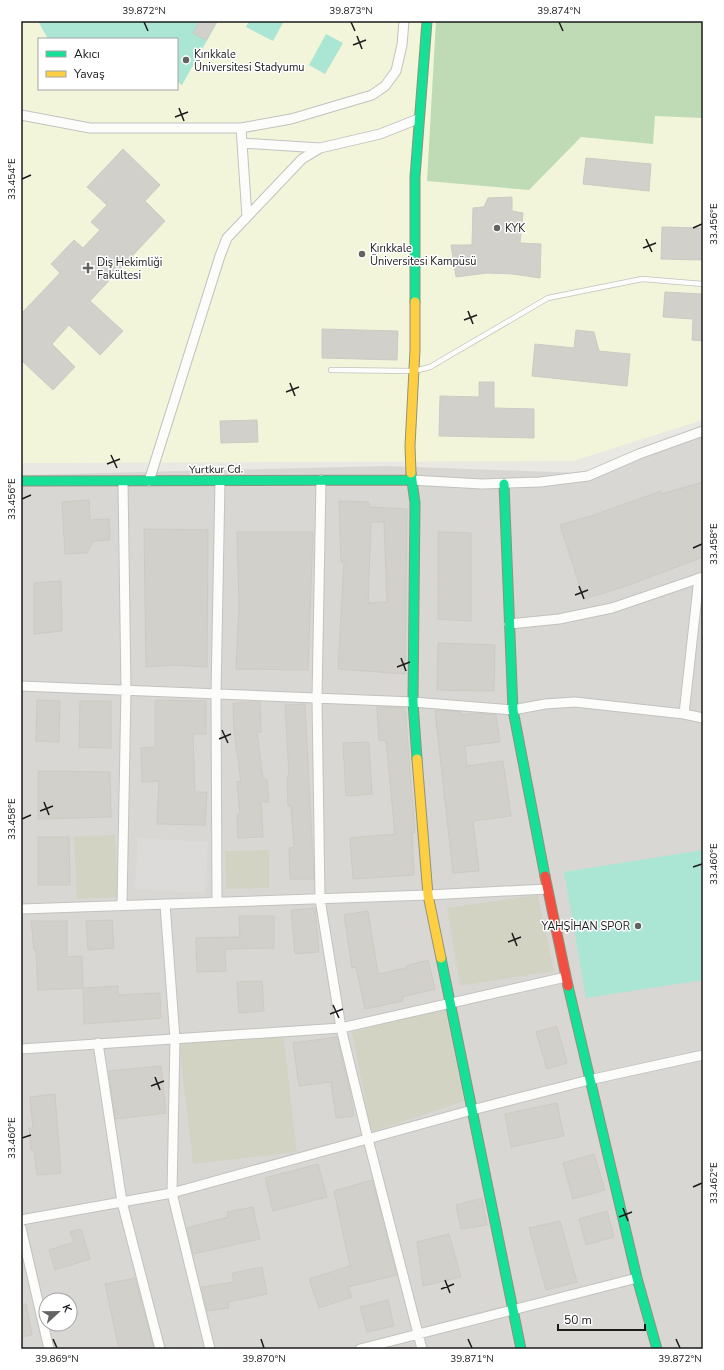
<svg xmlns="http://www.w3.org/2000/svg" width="724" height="1370" font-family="'Nunito Sans',sans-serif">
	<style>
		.residential { fill: #d9d7d4; fill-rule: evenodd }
		.education { fill: #f3f5db; fill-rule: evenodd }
		.construction { fill: #d2d3c3 }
		.forest { fill: #bfdbb5 }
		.pitch { fill: #aae6d3 }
		.parking { fill: #dcdbd9 }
		.building { fill: #d2d0cb; stroke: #cdcac3; fill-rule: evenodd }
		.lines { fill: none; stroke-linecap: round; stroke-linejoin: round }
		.lane-casing { stroke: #c2c2bf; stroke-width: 6 }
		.street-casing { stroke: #c2c2bf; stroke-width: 11 }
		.fast-casing { stroke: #8f937a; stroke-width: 11 }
		.slow-casing { stroke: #8f937a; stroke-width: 11 }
		.jam-casing { stroke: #8f937a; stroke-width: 11 }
		.lane { stroke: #fcfcfb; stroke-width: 4.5 }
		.street { stroke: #fcfcfb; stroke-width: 9 }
		.fast { stroke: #16e098; stroke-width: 9 }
		.slow { stroke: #ffcf43; stroke-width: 9 }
		.jam { stroke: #f24e42; stroke-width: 9 }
		.ticks { fill: none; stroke: #1b1b1b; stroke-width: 1.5 }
		.poi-dot { fill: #636361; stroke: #fff; stroke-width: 1.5 }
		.labels { text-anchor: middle; stroke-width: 3; stroke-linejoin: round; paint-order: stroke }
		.poi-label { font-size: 11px; fill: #1b1b1b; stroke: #fff; text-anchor: start }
		.street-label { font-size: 11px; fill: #1b1b1b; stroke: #fff }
		.neatline { fill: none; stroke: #1b1b1b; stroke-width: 1.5 }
		.ticks-label { font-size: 10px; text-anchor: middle; fill: #1b1b1b }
	</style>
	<rect width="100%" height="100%" fill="#eae8e2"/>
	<path class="residential" d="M703 436V1349H21V475L386 466 582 473ZM46 1300H70V1324H46Z"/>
	<path class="education" d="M21 21H703V420L573 461 21 463ZM39 39H177V89H39Z"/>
	<path class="construction" d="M115 835 118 897 77 899 74 837Z
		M269 850V888L226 889 225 851Z
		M538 895 554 971 460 986 447 908Z
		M444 1005 464 1101 371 1132 352 1032Z
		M283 1031 297 1152 193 1164 179 1043Z"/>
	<path class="forest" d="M436 21H703V118L655 116 653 144 581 137 529 190 427 181Z"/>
	<path class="pitch" d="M38 21H218L182 85 177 82V39H48Z
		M249 21H284L273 41 246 27Z
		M326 34 343 43 325 74 309 65Z
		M703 850V980L586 998 564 872Z"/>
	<path class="parking" d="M138 838 208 842 205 893 135 889Z"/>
	<path class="building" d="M200 21H217L206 40 193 33Z
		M123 149 160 185 145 201 165 221 90 301 123 331 100 355 69 325 52 344 75 367 53 390 21 360V314L60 273 51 264 74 240 83 248 100 230 91 222 107 205 87 187Z
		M586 158 651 164 649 191 583 184Z
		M512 197V211L523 213 520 243 541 244 540 278 513 274 487 273 456 277 451 245H472L473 208 484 207 488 198Z
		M662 227 703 228V260L661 259Z
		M665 292 703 294V341L692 340 693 319 663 317Z
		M322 329 398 331 397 360 322 358Z
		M576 330 594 332 599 351 630 354 627 386 532 376 535 344 574 348Z
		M479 382H494V408L534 409V438L439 436 440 396 479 397Z
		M257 420 258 442 221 443 220 421Z
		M703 482V557L629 585 584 599 560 525 591 516 661 491 662 494Z
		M89 500 90 520 109 519 110 540 93 541 87 553 65 554 62 502Z
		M339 501 369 502V507L407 509 405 674 338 669 344 562H341ZM371 522H384L387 602 368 603Z
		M144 529 208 530 207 667 173 665 146 667Z
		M237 532H313L308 670 236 669 239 607Z
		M438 532 471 533V621L438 619Z
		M61 581 62 631 34 634V583Z
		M438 643 495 645 494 691 437 690Z
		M37 700 60 701 59 742 36 741Z
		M155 700 206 701V734H193L195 792H207L205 825 157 824 159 781 142 782 141 748 155 747Z
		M80 701H111V748L79 747Z
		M260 702 261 732H257L263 779H267L269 802H261L263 837 238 838 237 814H240L237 782 241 781 234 731 233 703Z
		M305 704 314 879H290L289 848 294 847 291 806H288L287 777H289L285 705Z
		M377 707 405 708 415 833H412L414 875 353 879 350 838 395 834 386 741 379 740Z
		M440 710 461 712V715L476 713 496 715 500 742 465 746 467 766 503 761 511 816 473 821 479 871 453 873 435 711Z
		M369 742 372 794 346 796 343 743Z
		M38 771 110 772 111 817 38 819Z
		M38 837H69L70 885H38Z
		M315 908 319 952 295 954 291 910Z
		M368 911 378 974 406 968V966L428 960 435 989 402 997 403 1001 365 1009 356 967 352 968 344 915Z
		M239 916H274V948L225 949 226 971 197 972 196 938 240 937Z
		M112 920 114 948 88 950 86 921Z
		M31 921H67V957L82 956 83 988 38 990 36 950H34Z
		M262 981 264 1011 239 1013 237 982Z
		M118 986V995L160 993 161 1018 84 1024 83 988Z
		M557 1026 567 1063 547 1069 536 1032Z
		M337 1037 350 1092 354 1116 336 1118 331 1082 299 1086 293 1043Z
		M161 1066 166 1113 115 1119 109 1071Z
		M55 1094 61 1173 37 1175 34 1150H31L29 1128H33L30 1097Z
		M557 1103 564 1136 511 1147 505 1114Z
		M594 1154 605 1190 573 1199 563 1163Z
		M318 1164 327 1197 273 1211 265 1178Z
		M372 1180 397 1275 348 1287 352 1297 319 1308 309 1279 350 1266 334 1191Z
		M482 1198 487 1225 461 1229 456 1205Z
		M253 1207 260 1239 193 1254 187 1228 228 1217 227 1212Z
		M607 1211 614 1237 586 1245 579 1219Z
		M560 1221 577 1282 546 1290 529 1228Z
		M81 1229 90 1259 55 1270 49 1250 74 1242 70 1232Z
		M449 1234 461 1277 423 1286 417 1242Z
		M262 1267 267 1294 228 1302 229 1308 207 1311 202 1287 234 1282 232 1273Z
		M135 1278 154 1349H119L105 1284Z
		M388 1300 394 1326 367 1332 360 1307Z
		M26 1304 32 1335 21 1337V1305Z"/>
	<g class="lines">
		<defs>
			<path id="lane" d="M331 370 414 371 430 367 548 298 642 279 703 284"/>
			<path id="street" d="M21 115 90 128H241L291 119 372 95 385 86 396 71 402 45 404 21
				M241 128 247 217
				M242 143 320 148
				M321 480 317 698 320 899 341 1028 368 1139 422 1349
				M411 480 482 484 540 482 588 476 639 454 703 431
				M149 481 220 256 227 238 302 159 320 148 380 134 418 119
				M509 624 559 619 612 608 703 577
				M21 686 413 702 513 710 545 704 575 702 684 714 703 718
				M684 714 699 578
				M217 902 216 694 220 481
				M165 904 175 1039 172 1193 210 1349
				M122 905 126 690 123 482
				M21 909 428 895 547 889
				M98 1043 122 1202 160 1349
				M21 1049 341 1028 566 977
				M21 1220 172 1193 472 1110 589 1080 703 1055
				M21 1228 49 1349
				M360 1349 637 1278"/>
			<path id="fast" d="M415 302V177L427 21
				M411 473 415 503 413 702 417 759
				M21 481 411 480
				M504 484 513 710 545 876
				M441 958 521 1349
				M568 986 637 1278 657 1349"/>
			<path id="slow" d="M411 473 410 446 415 350V302
				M417 759 428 895 441 958"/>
			<path id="jam" d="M545 876 568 986"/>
		</defs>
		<use href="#lane" class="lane-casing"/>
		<use href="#street" class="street-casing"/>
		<use href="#fast" class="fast-casing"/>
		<use href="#slow" class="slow-casing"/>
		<use href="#jam" class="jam-casing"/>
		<use href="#lane" class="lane"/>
		<use href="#street" class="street"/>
		<use href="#fast" class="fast"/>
		<use href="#slow" class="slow"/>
		<use href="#jam" class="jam"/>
	</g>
	<path class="ticks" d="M144 22 148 31M351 22 355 31M559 22 563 31M357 36 362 49M353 45 366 40M179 108 184 121M175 117 188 112M22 179 31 175M693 228 702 224M646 239 652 252M643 248 656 243M468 311 473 324M464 320 477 315M290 383 295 396M286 392 299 387M111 455 117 468M107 464 120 459M22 499 31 495M693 548 702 544M579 586 584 599M575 595 588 590M401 658 406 671M397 667 410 662M222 730 228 743M219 739 231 734M44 802 49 815M40 811 53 806M22 819 31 815M693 867 702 864M512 933 517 946M508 942 521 937M333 1005 339 1018M330 1014 343 1009M155 1077 160 1090M151 1086 164 1081M22 1138 31 1135M693 1187 702 1183M623 1208 628 1221M619 1217 632 1212M445 1280 450 1293M441 1289 454 1284M53 1339 57 1348M261 1339 264 1348M468 1339 472 1348M676 1339 680 1348"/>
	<g class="poi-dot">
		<circle cx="186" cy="60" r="4"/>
		<circle cx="497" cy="228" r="4"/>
		<circle cx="362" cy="254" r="4"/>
		<path d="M86 262h4v4h4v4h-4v4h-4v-4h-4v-4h4z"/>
		<circle cx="638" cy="926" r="4"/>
	</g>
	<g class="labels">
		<g class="poi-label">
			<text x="194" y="58">Kırıkkale<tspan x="194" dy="13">Üniversitesi Stadyumu</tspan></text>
			<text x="505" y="232">KYK</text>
			<text x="370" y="252">Kırıkkale<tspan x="370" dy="13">Üniversitesi Kampüsü</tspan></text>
			<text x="97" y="266">Diş Hekimliği<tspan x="97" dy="13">Fakültesi</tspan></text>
			<text x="630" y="930" text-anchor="end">YAHŞİHAN SPOR</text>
		</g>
		<g class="street-label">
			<text transform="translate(216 469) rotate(-1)" y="4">Yurtkur Cd.</text>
		</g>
	</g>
	<rect width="724" height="1370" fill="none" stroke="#ffffff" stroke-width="44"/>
	<rect x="38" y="38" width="140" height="52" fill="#ffffff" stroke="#a4a4a4"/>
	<rect x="46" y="51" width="20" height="6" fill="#16e098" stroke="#a4a4a4"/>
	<text x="74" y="58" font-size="12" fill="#1b1b1b">Akıcı</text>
	<rect x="46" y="71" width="20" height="6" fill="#ffcf43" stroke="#a4a4a4"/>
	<text x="74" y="78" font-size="12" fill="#1b1b1b">Yavaş</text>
	<g transform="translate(58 1312) rotate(68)"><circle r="19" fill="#ffffff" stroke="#a4a4a4"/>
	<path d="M0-3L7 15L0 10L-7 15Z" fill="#636361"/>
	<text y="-6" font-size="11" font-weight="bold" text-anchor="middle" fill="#1b1b1b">K</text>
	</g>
	<path d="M558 1324v6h87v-6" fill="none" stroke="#1b1b1b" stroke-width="2"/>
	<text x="564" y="1324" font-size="12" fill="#1b1b1b" stroke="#ffffff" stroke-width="3" paint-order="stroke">50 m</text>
	<rect x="22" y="22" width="680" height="1326" class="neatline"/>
	<g class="ticks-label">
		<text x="144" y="14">39.872°N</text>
		<text x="351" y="14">39.873°N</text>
		<text x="559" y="14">39.874°N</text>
		<text transform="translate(11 179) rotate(-90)" y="4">33.454°E</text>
		<text transform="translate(713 224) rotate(-90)" y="4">33.456°E</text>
		<text transform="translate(11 499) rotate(-90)" y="4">33.456°E</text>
		<text transform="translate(713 544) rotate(-90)" y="4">33.458°E</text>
		<text transform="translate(11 819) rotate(-90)" y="4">33.458°E</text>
		<text transform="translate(713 864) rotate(-90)" y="4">33.460°E</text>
		<text transform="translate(11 1138) rotate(-90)" y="4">33.460°E</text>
		<text transform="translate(713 1183) rotate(-90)" y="4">33.462°E</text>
		<text x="57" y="1362">39.869°N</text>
		<text x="264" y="1362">39.870°N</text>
		<text x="472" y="1362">39.871°N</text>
		<text x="680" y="1362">39.872°N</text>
	</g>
</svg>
